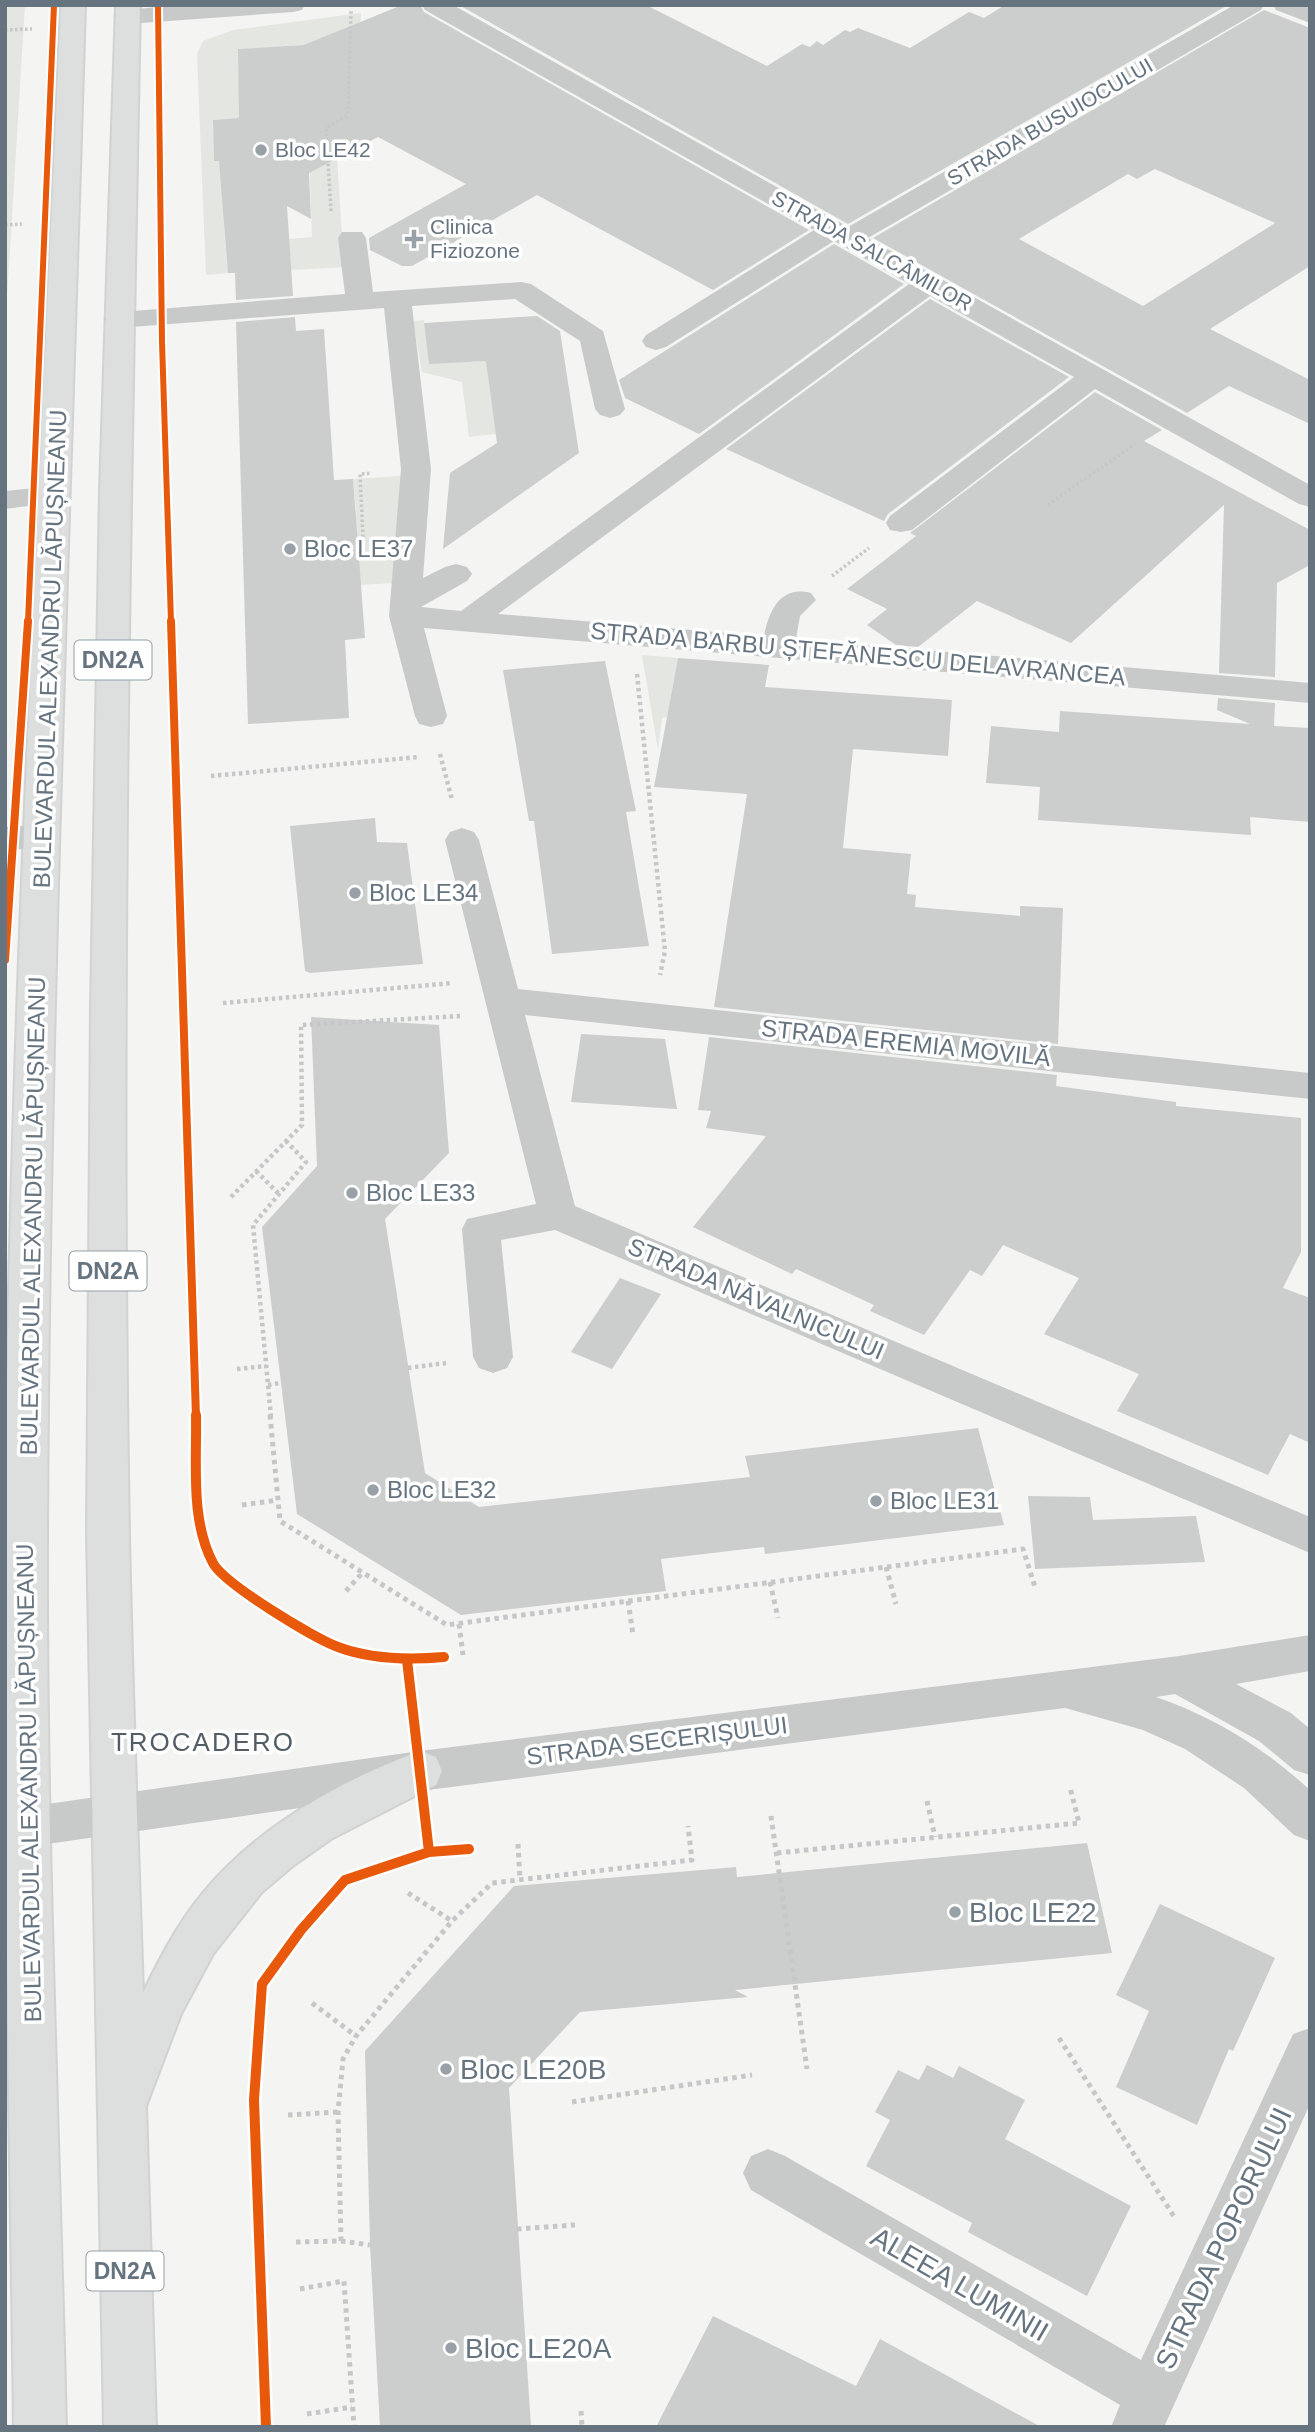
<svg xmlns="http://www.w3.org/2000/svg" width="1315" height="2432" font-family="Helvetica,sans-serif">
	<style>
		.green { fill: #e4e6e1 }
		.building { fill: #cccdcd; fill-rule: evenodd }
		.lines { fill: none; stroke-linecap: round; stroke-linejoin: round }
		.major-casing { stroke: #d1d2d2; stroke-width: 4 }
		.path-far2 { stroke: #c6c7c8; stroke-width: 3.5; stroke-dasharray: 2.5 2.5; stroke-linecap: butt }
		.path-far1 { stroke: #c6c7c8; stroke-width: 4.5; stroke-dasharray: 3.5 3.5; stroke-linecap: butt }
		.path { stroke: #c6c7c8; stroke-width: 5; stroke-dasharray: 4.5 4.5; stroke-linecap: butt }
		.minor { fill: #c8caca; fill-rule: evenodd }
		.major { fill: #dddede; fill-rule: evenodd }
		.cycleway-far2-casing { stroke: #fff; stroke-width: 10 }
		.cycleway-far1-casing { stroke: #fff; stroke-width: 12 }
		.cycleway-casing { stroke: #fff; stroke-width: 15 }
		.cycleway-far2 { stroke: #e8590c; stroke-width: 6 }
		.cycleway-far1 { stroke: #e8590c; stroke-width: 8 }
		.cycleway { stroke: #e8590c; stroke-width: 10 }
		.poi-dot { fill: #98a1a8; stroke: #fff; stroke-width: 2.5 }
		.labels { text-anchor: middle; stroke-width: 7; stroke-linejoin: round; paint-order: stroke }
		.far-street-label { font-size: 21px; fill: #667480; stroke: #fff }
		.far-poi-label { font-size: 21px; fill: #667480; stroke: #fff; text-anchor: start }
		.shield { fill: #fff; stroke: #949ea6; stroke-width: 2 }
		.shield-label { font-size: 23px; font-weight: bold; fill: #667480 }
		.poi-label { font-size: 24px; fill: #667480; stroke: #fff; text-anchor: start }
		.street-label { font-size: 24px; fill: #667480; stroke: #fff }
		.neighbourhood-label { font-size: 26px; letter-spacing: 2px; fill: #535d66; stroke: #fff }
		.near-poi-label { font-size: 28px; fill: #667480; stroke: #fff; text-anchor: start }
		.near-street-label { font-size: 28px; fill: #667480; stroke: #fff }
	</style>
	<rect width="100%" height="100%" fill="#f4f4f2"/>
	<path class="green" d="M5 5H25L5 330Z
		M361 13 359 43 337 158 344 267 291 270 289 239 312 237 305 45 238 49 239 88 257 117 213 120 214 161 235 160 224 225 228 273 206 275 197 54 203 41 233 30Z
		M424 320 429 363 486 361 496 434 469 437 462 382 422 372 413 321Z
		M401 476 394 583 340 586 336 513 356 510 353 479Z
		M642 655 678 658 667 717 662 718 658 750Z"/>
	<path class="building" d="M402 5H420L424 12 809 230 713 290 537 195 412 266H402L370 250 369 238 466 184 378 137 309 173 311 219 287 206 293 296 236 300 235 273H228L219 161H214L213 120 239 118 238 49 304 45Z
		M459 5H646L767 66 802 44 810 47 817 41 823 45 845 30 850 32 858 28 910 48 969 12 984 18 1005 5H1228L848 224Z
		M1264 10 1310 28V266L1210 329 1310 380V424L1229 386 1187 413 873 238ZM1155 169 1275 223 1143 306 1019 239 1128 174 1137 179Z
		M834 244 904 284 699 434 625 398 619 380Z
		M930 299 1069 377 888 514 884 521 726 449Z
		M537 316 560 331 579 453 443 549 450 473 497 443 486 361 429 364 424 323Z
		M295 317 296 331 324 329 334 480 353 479 365 638 345 640 349 718 248 724 236 322Z
		M1095 392 1162 430 1144 441 1310 530V565L1277 583 1275 677 1219 673 1224 505 1071 643 977 601 918 647 896 645 867 625 887 609 847 589 916 536 910 533Z
		M678 658 769 665 765 687 952 700 948 756 853 749 843 848 911 854 907 894 916 895 915 907 1020 916V906L1063 908 1058 1044 714 1007 747 794 654 787Z
		M605 661 636 811 626 812 649 946 552 954 534 821H529L503 670Z
		M1218 698 1275 703 1274 726 1310 728V822L1250 817 1251 835 1038 820 1040 787 986 783 991 726 1059 732 1060 711 1250 724 1217 710Z
		M375 818 377 842 407 843 423 964 310 973 305 971 290 826Z
		M311 1017 439 1025 449 1153 385 1219 425 1473 479 1507 750 1477 745 1456 978 1428 1004 1525 765 1554 764 1547 661 1559 666 1591 461 1615 297 1514 262 1227 317 1166Z
		M581 1034 665 1039 677 1109 571 1102Z
		M709 1037 1057 1075 1056 1086 1176 1102V1106L1301 1118V1252L1283 1288 1310 1298V1443L1290 1434 1268 1475 1117 1411 1139 1374 1044 1334 1079 1278 1003 1245 982 1276 970 1270 924 1335 870 1311 874 1305 796 1269 792 1274 693 1227 766 1136 706 1128 711 1111 698 1110Z
		M620 1278 661 1294 612 1369 571 1352Z
		M1028 1496 1090 1497 1093 1520 1196 1516 1205 1562 1035 1569Z
		M1087 1843 1112 1953 735 1990 748 1997 580 2012 509 2088 531 2427H380L370 2245 365 2051 514 1886 736 1867 737 1877Z
		M1160 1904 1275 1958 1233 2051 1229 2049 1197 2125 1116 2087 1149 2011 1116 1995Z
		M927 2065 953 2078 959 2066 1025 2100 1005 2139 1131 2206 1087 2296 968 2232 972 2223 866 2166 890 2120 875 2112 898 2070 919 2080Z
		M713 2316 856 2386 880 2339 1041 2427H656Z"/>
	<g class="lines">
		<defs>
			<path id="major" d="M61 5H85C70 516 49 1027 47 1538 46 1835 59 2131 66 2427H14C10 2126 3 1826 5 1526 10 1019 39 512 61 5Z
				M116 5H140C130 515 120 1025 129 1534 132 1687 138 1840 143 1993 160 1958 178 1923 203 1893 257 1827 341 1780 420 1751L436 1757 442 1771 436 1785 331 1839 294 1865 262 1892 213 1954 181 2014 146 2106 156 2427H104L87 1533 91 1010 100 490Z"/>
		</defs>
		<use href="#major" class="major-casing"/>
		<path class="path-far2" d="M5 30 32 29
			M331 211 326 128 348 115 351 11
			M5 225 22 224
			M1048 505 1135 444
			M363 537 360 474 372 473
			M832 576 869 548"/>
		<path class="path-far1" d="M637 674 665 951 660 975
			M440 754 452 800
			M211 776 419 757
			M223 1003 453 983
			M256 1171 279 1194
			M231 1197 302 1125 301 1025 460 1016
			M408 1368 446 1363
			M237 1369 266 1366
			M268 1385 280 1383
			M271 1417 253 1225 306 1162 286 1141"/>
		<path class="path" d="M270 1415 280 1521 447 1625 1023 1549 1035 1587
			M242 1505 278 1500
			M886 1567 896 1604
			M770 1582 778 1618
			M346 1591 363 1572
			M628 1601 633 1635
			M459 1624 463 1655
			M927 1801 935 1837
			M771 1816 807 2069
			M518 1844 520 1880
			M777 1853 1079 1823 1070 1787
			M408 1893 452 1921
			M312 2003 356 2036
			M1059 2038 1175 2218
			M572 2102 752 2075
			M288 2115 338 2112
			M517 2229 575 2225
			M341 2241 338 2112 343 2059 356 2036 452 1921 492 1883 692 1860 688 1826
			M296 2242 341 2241 370 2245
			M300 2289 344 2281 354 2427
			M581 2411 582 2427
			M307 2414 352 2407"/>
		<path class="minor" d="M176 5H305L302 10 293 12 127 24 118 21 114 16 118 11Z
			M422 5H453L848 227 1234 5H1264L1261 10 868 238 1310 485V507L1299 504 1095 389 912 530 901 532 890 530 886 523 890 516 1074 377 930 296 498 614 764 636C769 611 780 585 811 593L816 600 800 616 796 639 1310 683V703L424 628 447 716 443 724 431 727 419 724 415 716 389 616 401 469 384 308 118 328 108 325 104 319 108 313 345 294 338 238 342 232H362L366 238 373 292 521 282 531 284 603 331 625 409 620 415 610 418 600 415 595 409 580 341 515 299 412 306 431 469 423 578 445 567 456 564 467 567 472 574 467 581 421 607 461 611 909 284 834 241 666 347 656 350 646 347 642 341 646 335 814 230 425 10Z
			M1273 5 1310 7V23L1276 10Z
			M55 486 66 489 70 495 66 501 5 509V491Z
			M43 825 55 829 60 837 55 845 5 851V827Z
			M462 828 474 832 479 840 518 989 1310 1073V1099L525 1015 575 1206 1310 1517V1553L555 1230 501 1240 513 1357 507 1368 493 1373 479 1368 473 1357 462 1229 467 1219 536 1204 445 840 450 832Z
			M1310 1635V1671L1236 1684 1291 1713 1310 1729V1775L1294 1770 1259 1741 1175 1694 1156 1697C1214 1717 1264 1748 1310 1790V1841L1294 1835 1244 1788 1185 1749 1143 1730 1065 1708 420 1791 5 1850V1810L420 1751 1179 1656Z
			M1310 2028V2104L1164 2427H1111L1120 2405 751 2190 743 2173 751 2156 768 2149 785 2156 1141 2360 1293 2034Z"/>
		<use href="#major" class="major"/>
		<defs>
			<path id="cycleway-far2" d="M158 5 162 342 171 622
				M28 622 54 5"/>
			<path id="cycleway-far1" d="M171 621 196 1417
				M5 960 28 621"/>
			<path id="cycleway" d="M196 1415C197 1463 190 1520 213 1563 224 1584 314 1638 338 1647 370 1659 410 1660 444 1657
				M407 1660 429 1852
				M266 2427 254 2100 262 1984 301 1930 345 1880 429 1852 469 1849"/>
		</defs>
		<use href="#cycleway-far2" class="cycleway-far2-casing"/>
		<use href="#cycleway-far1" class="cycleway-far1-casing"/>
		<use href="#cycleway" class="cycleway-casing"/>
		<use href="#cycleway-far2" class="cycleway-far2"/>
		<use href="#cycleway-far1" class="cycleway-far1"/>
		<use href="#cycleway" class="cycleway"/>
	</g>
	<g class="poi-dot">
		<circle cx="261" cy="150" r="7"/>
		<path d="M410.5 228.5h7v7h7v7h-7v7h-7v-7h-7v-7h7z"/>
		<circle cx="290" cy="549" r="7"/>
		<circle cx="355" cy="893" r="7"/>
		<circle cx="352" cy="1193" r="7"/>
		<circle cx="373" cy="1490" r="7"/>
		<circle cx="876" cy="1501" r="7"/>
		<circle cx="955" cy="1912" r="7"/>
		<circle cx="446" cy="2069" r="7"/>
		<circle cx="451" cy="2348" r="7"/>
	</g>
	<g class="labels">
		<g class="far-street-label">
			<text transform="translate(1050 122) rotate(-30)" y="7">STRADA BUSUIOCULUI</text>
			<text transform="translate(872 251) rotate(29)" y="7">STRADA SALCÂMILOR</text>
		</g>
		<g class="far-poi-label">
			<text x="275" y="157">Bloc LE42</text>
			<text x="430" y="234">Clinica<tspan x="430" dy="24">Fiziozone</tspan></text>
		</g>
		<g class="shield">
			<rect x="74.5" y="640.5" width="77" height="39" rx="5"/>
			<rect x="69.5" y="1251.5" width="77" height="39" rx="5"/>
			<rect x="86.5" y="2251.5" width="77" height="39" rx="5"/>
		</g>
		<g class="shield-label">
			<text x="113" y="668">DN2A</text>
			<text x="108" y="1279">DN2A</text>
			<text x="125" y="2279">DN2A</text>
		</g>
		<g class="poi-label">
			<text x="304" y="557">Bloc LE37</text>
			<text x="369" y="901">Bloc LE34</text>
			<text x="366" y="1201">Bloc LE33</text>
			<text x="387" y="1498">Bloc LE32</text>
			<text x="890" y="1509">Bloc LE31</text>
		</g>
		<g class="street-label">
			<text transform="translate(50 649) rotate(-88)" y="8">BULEVARDUL ALEXANDRU LĂPUȘNEANU</text>
			<text transform="translate(858 654) rotate(5)" y="8">STRADA BARBU ȘTEFĂNESCU DELAVRANCEA</text>
			<text transform="translate(906 1043) rotate(6)" y="8">STRADA EREMIA MOVILĂ</text>
			<text transform="translate(33 1216) rotate(-89)" y="8">BULEVARDUL ALEXANDRU LĂPUȘNEANU</text>
			<text transform="translate(756 1299) rotate(23)" y="8">STRADA NĂVALNICULUI</text>
			<text transform="translate(657 1741) rotate(-7)" y="8">STRADA SECERIȘULUI</text>
			<text transform="translate(29 1783) rotate(-91)" y="8">BULEVARDUL ALEXANDRU LĂPUȘNEANU</text>
		</g>
		<g class="neighbourhood-label">
			<text x="203" y="1751">TROCADERO</text>
		</g>
		<g class="near-poi-label">
			<text x="969" y="1922">Bloc LE22</text>
			<text x="460" y="2079">Bloc LE20B</text>
			<text x="465" y="2358">Bloc LE20A</text>
		</g>
		<g class="near-street-label">
			<text transform="translate(1223 2238) rotate(-65)" y="10">STRADA POPORULUI</text>
			<text transform="translate(960 2284) rotate(30)" y="10">ALEEA LUMINII</text>
		</g>
	</g>
	<rect width="1315" height="2432" fill="none" stroke="#667480" stroke-width="14"/>
</svg>
